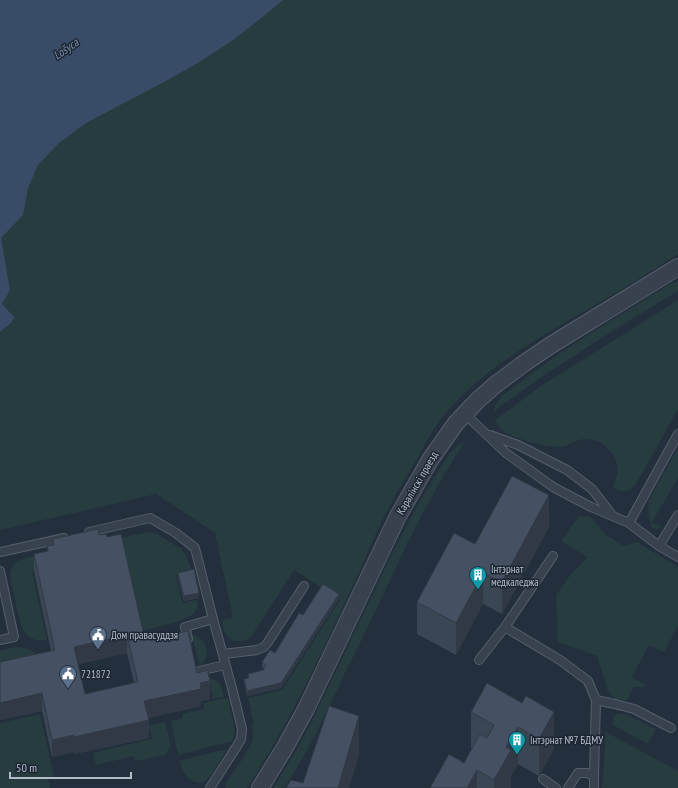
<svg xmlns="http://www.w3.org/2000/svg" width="678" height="788" font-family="'PT Sans Narrow',sans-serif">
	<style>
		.green { fill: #263c3f }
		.water { fill: #394c67 }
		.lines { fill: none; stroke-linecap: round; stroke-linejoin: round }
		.service-casing { stroke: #565f6c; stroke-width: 10 }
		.minor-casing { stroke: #565f6c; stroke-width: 18 }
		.service { stroke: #38414e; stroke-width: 8 }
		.minor { stroke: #38414e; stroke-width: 16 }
		.wall { fill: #3b4654; fill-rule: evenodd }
		.shaded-wall { fill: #303945 }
		.building { fill: #455162; stroke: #303945; fill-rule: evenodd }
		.labels { text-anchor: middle; stroke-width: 3; stroke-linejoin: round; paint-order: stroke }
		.street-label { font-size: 11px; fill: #b4bcc9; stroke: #1d2633 }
		.poi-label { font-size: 11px; fill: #b4bcc9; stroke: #1d2633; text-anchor: start }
		.water-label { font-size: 12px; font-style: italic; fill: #7c92b1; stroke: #1d2633 }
	</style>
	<rect width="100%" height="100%" fill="#242f3e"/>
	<path class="green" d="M0 0H678V254C653 270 628 286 602 301 551 331 495 360 454 404 439 419 428 438 418 457 403 481 389 506 377 531 370 546 364 562 357 577 324 649 290 722 247 788H226L225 784C232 773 251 750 253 738 253 734 252 729 252 725L254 724 248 698 282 690 340 600 294 570 251 637C243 644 230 643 225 633 223 629 223 624 222 620L233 618 215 533 156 494 0 530Z
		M678 281V291L611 332 546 374 494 411 495 405 502 396 532 373 572 345 670 284Z
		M678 300V409L637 482C630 493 622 493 612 487 618 477 619 468 615 458 608 444 594 436 579 440 571 443 565 448 556 447 541 446 522 440 508 434 502 431 498 426 495 420L541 386Z
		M465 442C436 485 413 531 391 578 376 610 361 642 345 673 327 713 308 752 284 788H273L294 754 310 725 388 562 416 508 434 478 449 454 457 446Z
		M678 448V478L652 522 663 528 656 529 652 527C649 518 647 509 649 500Z
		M579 516 591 517 605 534 624 546 637 542 678 567V626L664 652 649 645 632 677 646 685 644 687H633L627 700 615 699 608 691 597 656 558 642 556 595 569 577 587 557 561 541Z
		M148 532 156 533 181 549 186 555 192 571 191 572 176 576 182 603 197 600C199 614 191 616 180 620V621L142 631 106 541Z
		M43 554 46 568 32 572 47 640C34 642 26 638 21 625L10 579V573L11 569 15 564 22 559Z
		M192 634C196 636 200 637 203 641 209 648 208 662 199 665Z
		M15 647C23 647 30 648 36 655L0 677V651Z
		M209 678C221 680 221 686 224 697L213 699 210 685 202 687Z
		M228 698 235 731 234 736 232 741 178 755 171 721 183 718 182 714 204 709 203 703Z
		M40 714 54 776 48 778 50 788H0V723Z
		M617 714H626L656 729 648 744 613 725V718Z
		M165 722 171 746 165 755 135 761 134 756 96 765 93 753 152 739 149 726Z
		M606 732 678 771V788H602Z
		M227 749C223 756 211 777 205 781 201 783 197 783 193 781 184 776 182 770 179 761Z"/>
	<path class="water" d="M0 0H283L260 19 233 40 201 61 166 81 86 123 59 143 38 165 28 188 23 215 1 238 10 290 2 304 14 317 11 323 0 332Z"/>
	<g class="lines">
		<defs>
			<path id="service" d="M464 413 506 453 553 487 591 507 629 523 659 546 678 557
				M490 435 518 445 567 470 592 489 612 515
				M629 523 678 434
				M89 532 150 518 176 533 195 548 213 619 232 688 242 729 241 739 237 746 210 788
				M659 546 678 515
				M0 552 64 538
				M553 556 505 627 560 660 588 681 596 700 594 776V788
				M0 571 14 637 0 640
				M186 640 188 639 185 627 213 619
				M223 654 257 650 264 647 268 642 304 586
				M479 660 505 627
				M199 671 225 665
				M596 700 619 705 634 709 671 728
				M543 779 556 788
				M568 788 578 773H587L594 776"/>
			<path id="minor" d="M260 788 284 749 306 709 398 516 430 460 456 423 478 400 495 385 523 364 551 345 678 267"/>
		</defs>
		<use href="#service" class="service-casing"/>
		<use href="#minor" class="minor-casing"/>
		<use href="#service" class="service"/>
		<use href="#minor" class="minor"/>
	</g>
	<path class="wall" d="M549 527 502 614 483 604 456 655 417 634V602L475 544Z
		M99 535 107 537 145 640 197 673 209 677 210 699 201 701V706L148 718 149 738 74 754V752L52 757 42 711 0 720 51 651 34 571V554L47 551V546L53 545V539ZM127 653 134 683 85 694 78 664Z
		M178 573 199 598 184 601 178 577Z
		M339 599 281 688 247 696 244 683V679L248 678V674L263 670 264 668 262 667V662L275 653 303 615Z
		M487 683 554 749 539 776 518 764 511 776V787L510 788H430L464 763 472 749H471V712Z"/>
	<path class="shaded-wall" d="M549 495V527L502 614V582Z
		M483 573V604L456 655V623Z
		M199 593V598L184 601V596Z
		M339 594V599L281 688 247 696V691Z
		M127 635V653L74 665V647Z
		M208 672H209V681H210V699L201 701V706L144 719V701L200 683Z
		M42 693V711L0 720V703Z
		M554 712V749L539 776V739Z
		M359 716V756L349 788H338Z
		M149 720V738L74 754V737Z
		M518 727V764L511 776V787L510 788H494V780L506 747Z
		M74 735V752L52 757V740Z
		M477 770V788H467Z"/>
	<path class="building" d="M512 476 549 495 502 582 483 573 456 623 417 602 454 533 475 544Z
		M98 529 99 535 106 534 107 537 121 534 145 640 188 631 197 673 208 670 209 672H208L210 681 200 683 201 689 144 701 149 720 74 737V735L52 740 42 693 0 703V662L55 650 34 554 48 551 47 546 54 545 53 539ZM127 635 138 682 85 694 74 647Z
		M194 569 199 593 184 596 178 573Z
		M323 584 339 594 281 683 247 691 244 679 249 678 248 674 263 670 266 665 262 662 270 650 275 653 299 613 303 615Z
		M487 683 522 703 526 696 554 712 539 739 518 727 506 747 511 750 494 780 477 770 467 788H430L449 754 464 763 480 734 487 738 494 725 471 712Z
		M329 706 359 716 338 788H286L291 780 303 783Z"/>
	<defs>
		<symbol id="building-pin" viewBox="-11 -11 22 30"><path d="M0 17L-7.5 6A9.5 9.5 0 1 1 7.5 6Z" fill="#0f9aa8" stroke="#1d2633"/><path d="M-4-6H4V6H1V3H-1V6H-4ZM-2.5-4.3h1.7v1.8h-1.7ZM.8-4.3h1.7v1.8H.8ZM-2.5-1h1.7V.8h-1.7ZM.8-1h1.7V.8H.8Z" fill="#fff"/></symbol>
		<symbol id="civic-pin" viewBox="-11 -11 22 30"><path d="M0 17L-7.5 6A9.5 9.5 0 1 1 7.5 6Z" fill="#5c6f8a" stroke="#1d2633"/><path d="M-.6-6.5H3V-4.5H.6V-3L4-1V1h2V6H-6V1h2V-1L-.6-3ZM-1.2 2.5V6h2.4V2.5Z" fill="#fff"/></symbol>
	</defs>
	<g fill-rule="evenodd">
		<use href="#building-pin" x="468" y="565" width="20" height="27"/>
		<use href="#civic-pin" x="88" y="625" width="20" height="27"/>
		<use href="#civic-pin" x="58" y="664" width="20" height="27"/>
		<use href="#building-pin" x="507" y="730" width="20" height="27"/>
	</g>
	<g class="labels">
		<g class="street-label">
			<text transform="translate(417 483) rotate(-60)" y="4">Каралінскі праезд</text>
		</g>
		<g class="poi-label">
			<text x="491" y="573">Інтэрнат<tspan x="491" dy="13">медкаледжа</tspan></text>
			<text x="111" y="639">Дом правасуддзя</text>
			<text x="81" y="678">721872</text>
			<text x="530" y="744">Інтэрнат №7 БДМУ</text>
		</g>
		<g class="water-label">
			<text transform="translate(66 49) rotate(-35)" y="4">Lošyca</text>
		</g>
	</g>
	<path d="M10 772v6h121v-6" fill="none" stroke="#b4bcc9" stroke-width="2"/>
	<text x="16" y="772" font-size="12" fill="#b4bcc9" stroke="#1d2633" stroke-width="3" paint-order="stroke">50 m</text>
</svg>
